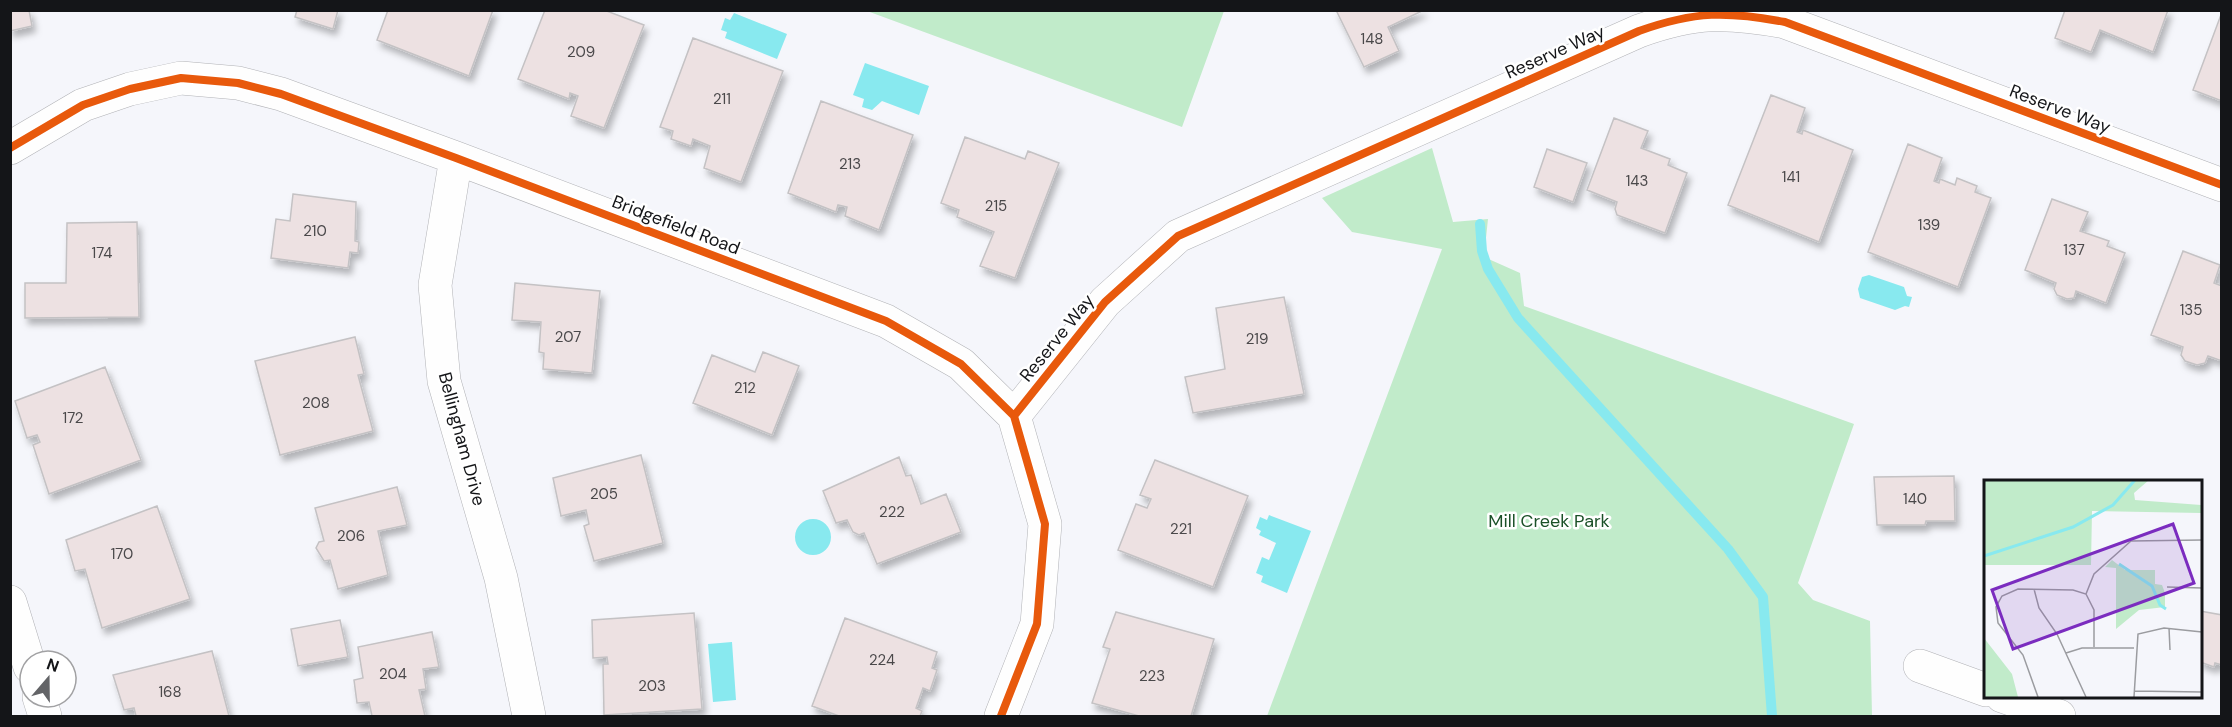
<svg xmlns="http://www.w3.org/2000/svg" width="2232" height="727" font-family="'DM Sans',sans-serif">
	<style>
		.green { fill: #c1ebca }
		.water { fill: #88e9ef }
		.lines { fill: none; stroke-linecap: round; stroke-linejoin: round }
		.stream { stroke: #88e9ef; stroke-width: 10 }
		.building { fill: #ede1e2; stroke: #c4c2c4; stroke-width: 1.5; filter: url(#shadow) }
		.street-casing { stroke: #b1b2b6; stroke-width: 34 }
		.street { stroke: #fefefe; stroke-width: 33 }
		.cycleway-casing { stroke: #fff; stroke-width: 11 }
		.cycleway { stroke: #e8590c; stroke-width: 8 }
		.labels { text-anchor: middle; stroke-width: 5; stroke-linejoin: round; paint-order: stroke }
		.number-label { font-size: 15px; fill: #4a484a }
		.street-label { font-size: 18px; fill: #141518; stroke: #fff }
		.park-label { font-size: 18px; fill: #1a5027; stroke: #fff }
		.inset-river { fill: none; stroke: #88e9ef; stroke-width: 3 }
		.inset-road { fill: none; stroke: #9b9ca0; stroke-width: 1.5 }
		.view { fill: #7b2cbf; fill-opacity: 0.15; stroke: #7b2cbf; stroke-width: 3 }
		.inset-edge { fill: none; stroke: #141518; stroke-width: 3 }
	</style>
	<defs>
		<filter id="shadow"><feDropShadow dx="3.5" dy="6" stdDeviation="3" flood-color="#0004"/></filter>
	</defs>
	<rect width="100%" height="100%" fill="#f5f6fb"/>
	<path class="green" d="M867 11H1224L1182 127Z
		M1432 148 1453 222 1488 219 1484 257 1520 273 1524 306 1854 424 1798 583 1813 600 1870 621 1872 716H1267L1442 249 1352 232 1322 198Z"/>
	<path class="water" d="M734 13 787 34 777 59 725 38 727 32 721 30 725 18 730 20Z
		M865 63 929 86 919 115 882 101 872 110 862 107 864 99 853 95Z
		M1869 275 1904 287 1907 296 1912 297 1909 307 1905 306 1895 310 1860 298 1858 289 1862 277Z
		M1269 515 1311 531 1287 593 1261 582 1263 576 1256 573 1262 557 1269 560 1276 543 1259 535 1261 531 1256 528 1260 517 1267 520Z
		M795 537a18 18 0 1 1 36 0a18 18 0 1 1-36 0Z
		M732 642 736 700 713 702 708 644Z"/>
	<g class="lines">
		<path class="stream" d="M1480 224 1482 251 1488 269 1518 318 1728 549 1763 597 1772 716"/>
	</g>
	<path class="building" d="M10 10H29L32 26 10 31Z
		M297 10H338L333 29 295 17Z
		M388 10H493L469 76 377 40Z
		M545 10H604L644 25 604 128 571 116 578 96 570 93 569 99 518 79Z
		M1336 10H1424L1388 27 1399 51 1364 67Z
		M2065 10H2168L2153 52 2100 30 2091 52 2055 38Z
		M2222 12V101L2193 90Z
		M693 38 783 71 741 182 704 168 710 146 693 139 691 146 671 139 673 131 660 127Z
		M1771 95 1805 108 1797 132 1802 134 1803 130 1853 150 1819 242 1728 205Z
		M821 101 913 135 879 230 845 216 847 207 838 205 836 212 788 193Z
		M1614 118 1648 131 1641 148 1670 159 1668 165 1687 173 1665 233 1617 215 1615 209 1617 202 1587 190Z
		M965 137 1025 159 1028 151 1059 163 1015 278 980 266 994 232 957 217 959 210 941 203Z
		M1908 144 1942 158 1934 181 1939 183 1940 179 1955 185 1957 178 1977 186 1975 192 1991 198 1958 287 1868 252Z
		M1547 149 1587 163 1573 202 1534 187Z
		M293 194 356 202 355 241 359 242 358 253 350 252 348 268 271 258 276 219 290 221Z
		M2052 199 2088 212 2080 231 2109 241 2107 246 2125 253 2106 303 2076 291 2074 298 2067 299 2057 295 2054 289 2056 283 2025 270Z
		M137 222 139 317 25 318V283H66L67 223Z
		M2183 251 2220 265 2214 283 2222 286V361L2208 356 2205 363 2197 365 2185 361 2181 355 2183 347 2151 335Z
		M515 283 600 291 592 373 543 369 544 353 539 352 541 322 512 320Z
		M1284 297 1304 394 1193 413 1185 377 1225 369 1216 308Z
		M355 337 364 374 358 375 373 431 280 455 255 361Z
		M763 352 799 366 772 435 693 403 712 355 755 372Z
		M105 367 141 460 49 494 33 445 40 442 37 435 27 438 15 401Z
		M641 455 663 543 594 561 584 526 589 524 586 510 561 516 553 478Z
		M899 457 906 476 911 475 921 504 946 494 961 532 877 564 864 533 859 535 853 532 847 520 836 523 823 491Z
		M1155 460 1248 496 1213 587 1118 550 1136 504 1147 508 1151 499 1140 495Z
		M1954 476 1955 521H1926L1925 525H1877L1874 477Z
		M397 487 407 525 378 531 388 575 338 589 330 560 324 561 316 548 319 542 324 541 315 508Z
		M157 506 190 599 102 628 85 569 75 571 66 540Z
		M2200 611 2222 615V665L2215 663 2214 667 2200 662Z
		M1116 612 1214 639 1191 716H1139L1092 703 1110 649 1103 647Z
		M694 613 702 709 604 715 603 664H608L607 657 593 658 592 620Z
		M845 618 937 652 932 668 937 670 930 691 923 688 916 708 922 711 920 716H839L812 706Z
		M340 620 348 657 298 666 291 629Z
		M432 632 439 667 423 669 426 689 419 690 425 716H372L369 702 357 703 354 680 363 678 358 647Z
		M212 651 229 716H136L134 708 124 710 113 675Z"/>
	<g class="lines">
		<defs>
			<path id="street" d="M10 148 83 105 130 89 181 78 238 83 281 94 456 158 886 321 961 364 1014 416 1045 524 1037 624 1001 716
				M456 158 435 285 444 381 501 578 529 716
				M1014 416 1105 302 1178 236 1639 31C1695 11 1727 11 1785 22L2222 185
				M10 602 30 667
				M1920 666 1986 690
				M2002 696 2059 716
				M39 697 45 716"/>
		</defs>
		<use href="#street" class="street-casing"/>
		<use href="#street" class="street"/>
		<defs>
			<path id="cycleway" d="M10 148 83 105 130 89 181 78 238 83 281 94 456 158 886 321 961 364 1014 416 1045 524 1037 624 1001 716
				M1014 416 1105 302 1178 236 1639 31C1695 11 1727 11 1785 22L2222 185"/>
		</defs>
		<use href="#cycleway" class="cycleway-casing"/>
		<use href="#cycleway" class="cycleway"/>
	</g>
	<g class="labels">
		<g class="number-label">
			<text x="1372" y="44">148</text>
			<text x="581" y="57">209</text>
			<text x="722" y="104">211</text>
			<text x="850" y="169">213</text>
			<text x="1791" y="182">141</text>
			<text x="1637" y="186">143</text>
			<text x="996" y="211">215</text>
			<text x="1929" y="230">139</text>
			<text x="315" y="236">210</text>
			<text x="2074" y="255">137</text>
			<text x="102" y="258">174</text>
			<text x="2191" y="315">135</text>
			<text x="568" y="342">207</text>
			<text x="1257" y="344">219</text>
			<text x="745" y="393">212</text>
			<text x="316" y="408">208</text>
			<text x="73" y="423">172</text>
			<text x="604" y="499">205</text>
			<text x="1915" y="504">140</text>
			<text x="892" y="517">222</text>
			<text x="1181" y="534">221</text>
			<text x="351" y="541">206</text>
			<text x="122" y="559">170</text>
			<text x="882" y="665">224</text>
			<text x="393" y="679">204</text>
			<text x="1152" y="681">223</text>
			<text x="652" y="691">203</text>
			<text x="170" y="697">168</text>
		</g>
		<g class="street-label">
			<text transform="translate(1555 52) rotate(-24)" y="6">Reserve Way</text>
			<text transform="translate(2060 109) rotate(21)" y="6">Reserve Way</text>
			<text transform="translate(676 225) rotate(21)" y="6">Bridgefield Road</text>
			<text transform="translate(1057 338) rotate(-51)" y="6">Reserve Way</text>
			<text transform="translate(462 439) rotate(75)" y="6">Bellingham Drive</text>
		</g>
		<g class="park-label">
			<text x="1549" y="527">Mill Creek Park</text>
		</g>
	</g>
	<g transform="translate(1984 480)">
		<rect width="218" height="218" fill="#f5f6fb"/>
		<path d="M0 0H165L150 13 151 20 217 25V33L108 31 107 85H0ZM128 80 141 90H171V104L178 105 181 113V127L155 130 132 149V88L121 87ZM0 158 28 194 34 217H0Z" fill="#c1ebca"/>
		<path class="inset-river" d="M0 76 89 47 129 25 151 0M135 84 168 106 176 125 182 129"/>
		<path class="inset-road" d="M183 107 218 108M50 109 55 128 73 154 102 217M102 114 110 94 147 61 218 60M185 148 186 170M82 173 98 168H150M150 211 218 212M54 217 39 175 14 143 12 127 18 116 34 109 89 110 102 114 110 130V167M150 217 154 154 180 148 218 152"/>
		<path class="view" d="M189 44 210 103 29 169 8 110Z"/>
		<rect width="218" height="218" class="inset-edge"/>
	</g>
	<rect width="2232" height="727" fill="none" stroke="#141518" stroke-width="24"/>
	<g transform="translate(48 679) rotate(20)"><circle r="28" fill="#ffffff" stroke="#a1a1a3" stroke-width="1.5"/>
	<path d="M0-4.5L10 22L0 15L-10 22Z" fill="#636467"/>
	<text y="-9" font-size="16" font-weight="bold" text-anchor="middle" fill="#141518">N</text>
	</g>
</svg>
